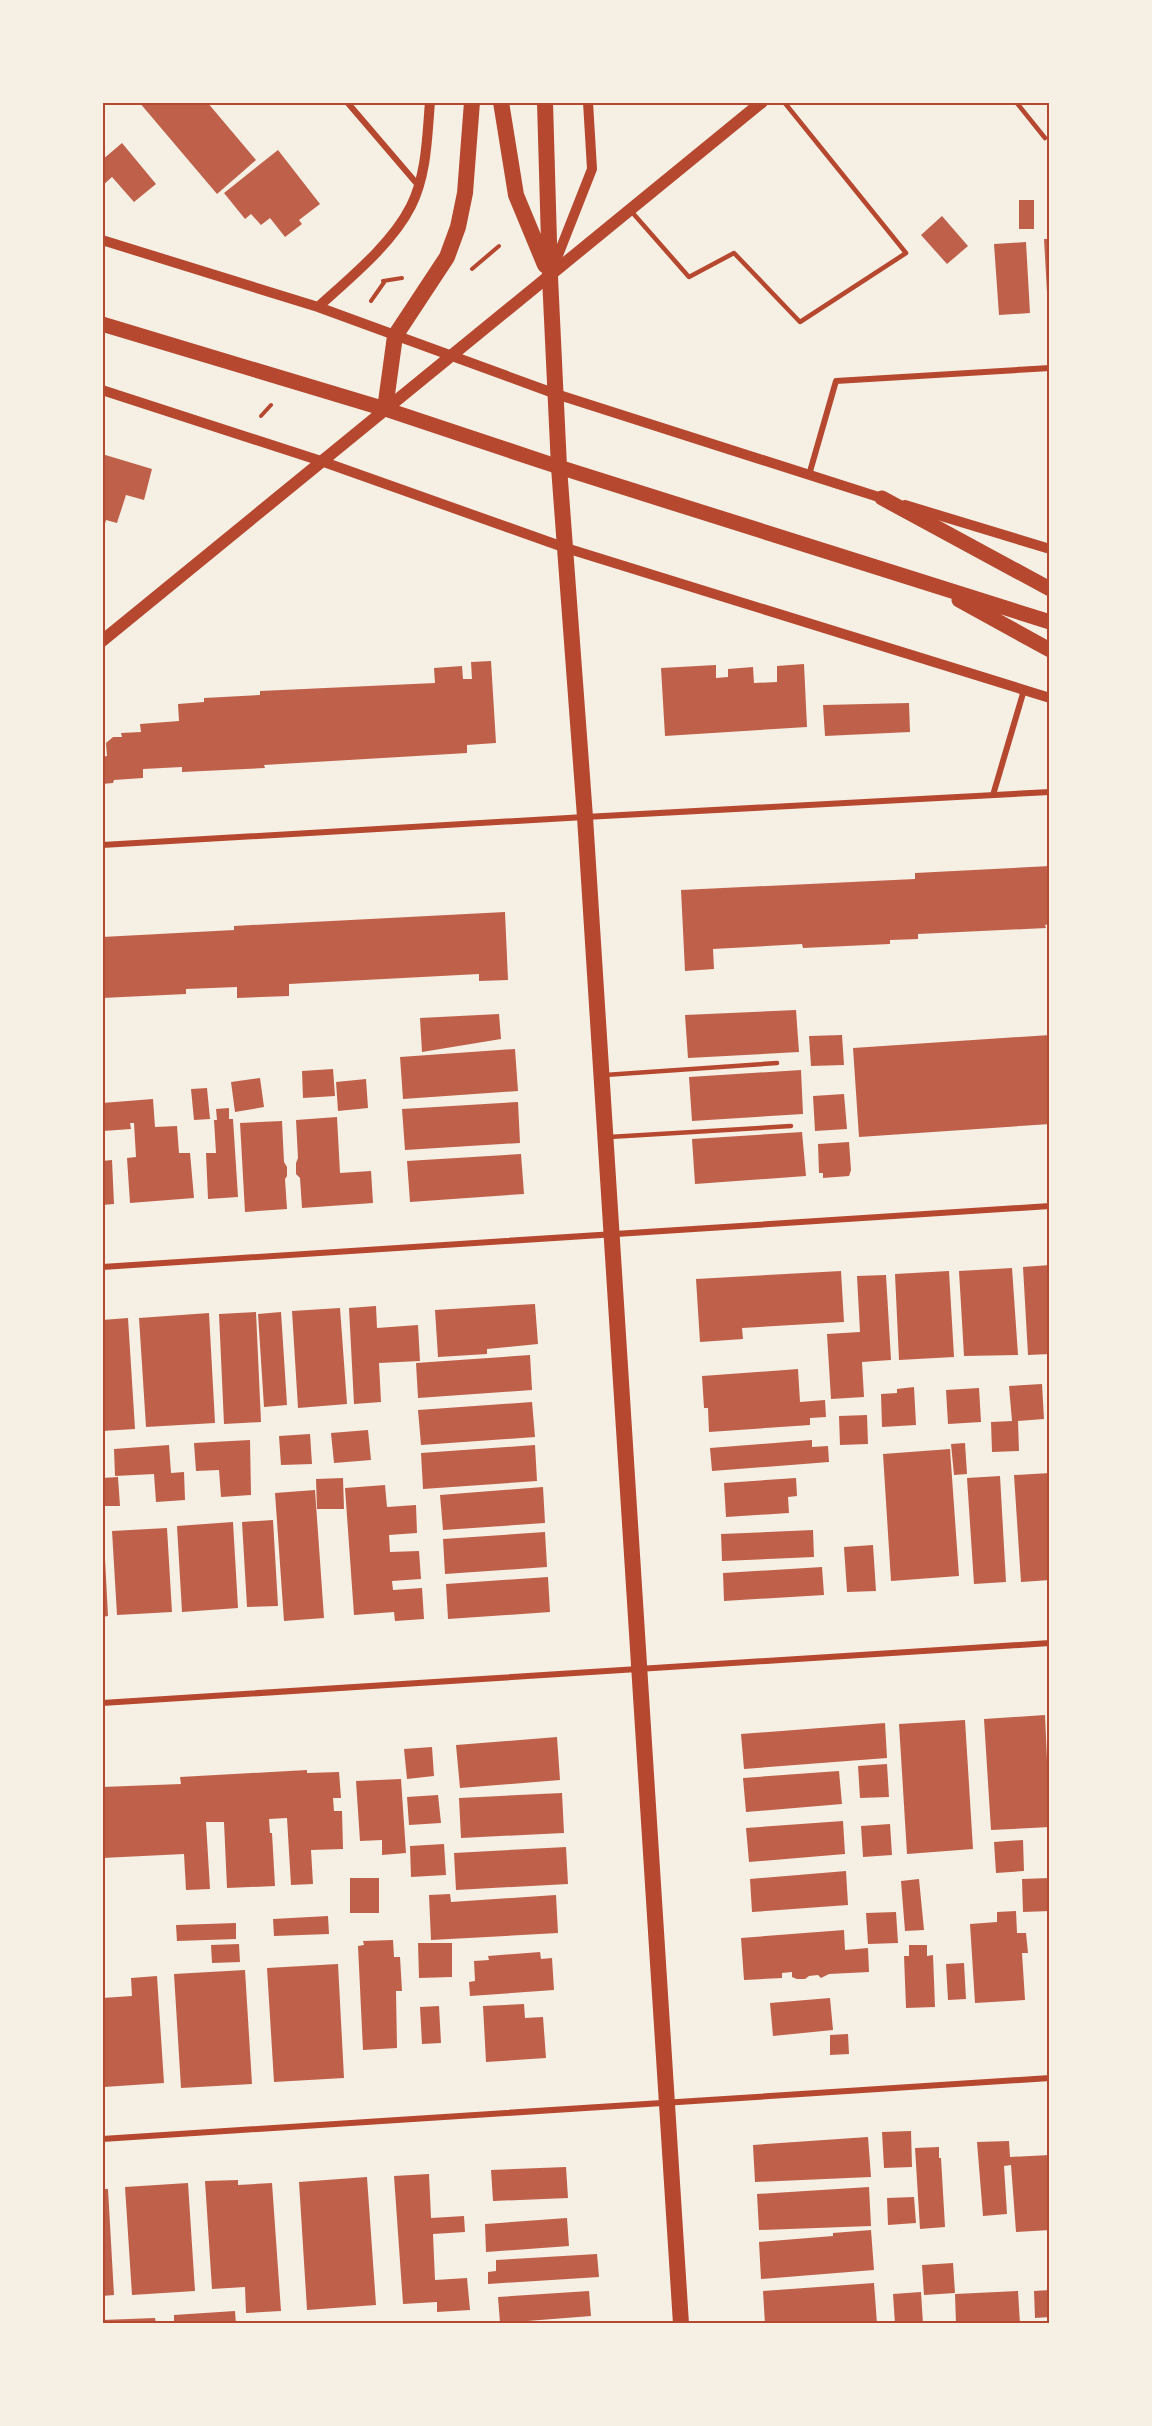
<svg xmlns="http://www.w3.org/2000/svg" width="1152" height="2426" font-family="'Asap Condensed',sans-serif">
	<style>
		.building { fill: #bf614a }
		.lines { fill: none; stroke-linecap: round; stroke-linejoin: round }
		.path { stroke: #b5482f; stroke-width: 4 }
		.service { stroke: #b5482f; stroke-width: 4.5 }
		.minor { stroke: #b5482f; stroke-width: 6 }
		.tertiary { stroke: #b5482f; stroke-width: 10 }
		.secondary { stroke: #b5482f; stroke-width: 12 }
		.primary { stroke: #b5482f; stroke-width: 15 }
		.trunk { stroke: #b5482f; stroke-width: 16 }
		.neatline { fill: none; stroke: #b5482f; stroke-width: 2 }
	</style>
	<rect width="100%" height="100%" fill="#f6efe4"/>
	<path class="building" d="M139 102H207L256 160 217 194Z
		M122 143 156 184 134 202 112 177 102 186V160Z
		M278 150 320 204 299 220 302 224 285 237 270 218 261 225 251 214 245 219 224 193Z
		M1019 200H1034V229H1019Z
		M942 216 968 246 947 264 921 235Z
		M1044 239H1050V310H1048Z
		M1026 242 1030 313 999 315 994 244Z
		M102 454 152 469 144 500 126 495 117 523 106 520 103 531Z
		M491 661 496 743 467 745V753L264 765 265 768 182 772V767L143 769V778L114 780 113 783 102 784V757L107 756 106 743 113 737H122L121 733 141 732 140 724 179 721 178 704 204 702V698L260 695V691L435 683 434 668 462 666 463 679H472L471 662Z
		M804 664 807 727 665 736 661 668 716 665V678L728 677V669L753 667 754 683 777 682V666Z
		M909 703 910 732 825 736 823 705Z
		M1050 866V924L1045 925 1046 928 918 934V939L890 940V944L803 948 802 944 713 949 714 969 685 971 681 890 915 879V873Z
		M505 912 508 980 479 981V974L289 984V996L237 998V987L186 989V994L102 998V937L234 930V926Z
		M796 1010 799 1052 688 1058 685 1015Z
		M499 1014 501 1039 422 1052 420 1018Z
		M842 1035 844 1065 811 1066 809 1036Z
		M1050 1035V1124L859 1137 853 1048Z
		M515 1049 518 1091 403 1099 400 1057Z
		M333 1069 335 1096 303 1098 302 1071Z
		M801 1070 803 1114 692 1121 689 1077Z
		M260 1078 264 1107 235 1112 231 1082Z
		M366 1079 368 1108 338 1111 336 1082Z
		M207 1088 210 1119 194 1120 191 1089Z
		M844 1094 847 1129 815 1131 813 1096Z
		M153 1099 155 1127 177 1126 179 1153H190L194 1198 130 1203 127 1158 136 1157 134 1123H130L131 1129 103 1131 102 1103Z
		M518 1102 520 1143 405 1150 402 1109Z
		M229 1108V1119H233L238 1197 208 1199 206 1153H216L214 1120H217L216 1109Z
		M337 1117 340 1173 371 1171 373 1203 302 1208 300 1178 296 1174V1163L298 1158 296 1120Z
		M282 1121 284 1162 287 1167V1176L285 1179 287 1209 245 1212 240 1123Z
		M802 1132 806 1176 695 1184 692 1139Z
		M849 1142 851 1170 849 1176 823 1178V1173H819L818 1144Z
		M521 1154 524 1194 410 1202 407 1161Z
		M112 1160 114 1204 102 1205V1161Z
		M1050 1265V1354L1028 1355 1023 1267Z
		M1012 1268 1018 1355 964 1356 959 1271Z
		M841 1271 844 1322 742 1328 743 1339 700 1342 696 1279Z
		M949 1271 954 1357 899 1360 895 1274Z
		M886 1275 891 1360 862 1362 864 1397 831 1399 827 1334 860 1332 857 1276Z
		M535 1304 538 1344 487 1349V1354L438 1357 435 1310Z
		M376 1306 377 1328 418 1325 420 1361 379 1363 381 1402 354 1404 349 1308Z
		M340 1308 347 1404 298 1408 292 1311Z
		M256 1312 261 1422 224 1424 219 1314Z
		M281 1312 287 1405 264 1407 258 1314Z
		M209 1313 215 1423 146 1427 139 1318Z
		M128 1318 135 1429 102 1431V1320Z
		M530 1355 532 1390 418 1398 416 1363Z
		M798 1369 800 1402 825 1400 826 1417 810 1418V1425L709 1432 708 1408H704L702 1376Z
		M1042 1384 1044 1419 1018 1421 1019 1451 992 1452 991 1422 1012 1421 1009 1386Z
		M914 1387 916 1425 882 1427 881 1394 897 1393V1389Z
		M979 1388 981 1422 948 1424 946 1390Z
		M532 1402 535 1437 421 1445 418 1410Z
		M867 1415 868 1444 840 1445 839 1416Z
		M368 1430 371 1460 334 1463 331 1433Z
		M310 1434 312 1464 281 1465 279 1436Z
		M250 1440 251 1495 221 1497 219 1470 196 1471 194 1443Z
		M812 1440V1447L828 1446 829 1462 712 1471 710 1448Z
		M965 1443 967 1474 954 1475 951 1444Z
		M169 1445 171 1473 184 1472 185 1500 156 1502 154 1474 115 1476 114 1449Z
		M535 1445 537 1481 423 1489 421 1453Z
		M950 1449 959 1576 891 1581 883 1454Z
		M1050 1473V1580L1021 1582 1014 1475Z
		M1000 1476 1006 1582 974 1584 967 1478Z
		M118 1477 120 1506H102V1478Z
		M343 1478 344 1509H317L316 1479Z
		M796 1478 797 1496 788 1497 789 1513 726 1517 724 1483Z
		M385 1485 387 1507 416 1505 417 1533 389 1535 390 1552 419 1551 421 1579 392 1581 393 1590 422 1588 424 1619 395 1621 394 1612 354 1615 345 1488Z
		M543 1487 545 1523 443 1530 440 1495Z
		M315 1490 324 1618 284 1621 275 1493Z
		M273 1520 278 1606 247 1607 242 1522Z
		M233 1522 238 1608 182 1612 177 1526Z
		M167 1528 172 1612 117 1615 112 1531Z
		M813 1530 814 1557 722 1561 721 1534Z
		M545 1532 547 1567 445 1574 443 1539Z
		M102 1540H104L108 1616 102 1617Z
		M873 1545 876 1591 847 1592 844 1547Z
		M822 1567 824 1595 724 1601 723 1573Z
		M548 1577 550 1612 448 1619 446 1584Z
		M1045 1715 1050 1827 991 1830 984 1719Z
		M965 1720 973 1849 907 1854 899 1724Z
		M885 1723 887 1758 744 1769 741 1734Z
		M557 1737 560 1780 460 1788 456 1745Z
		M432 1747 434 1776 407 1779 404 1749Z
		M887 1764 889 1797 860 1798 858 1766Z
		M307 1770V1773L339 1772 341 1798H333L334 1811H342L343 1849 311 1850 313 1884 291 1885 287 1818 269 1819 270 1833H272L275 1886 227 1888 224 1822H206L210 1889 186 1890 184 1854 102 1858V1787L181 1784 180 1777Z
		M839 1771 842 1804 746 1812 743 1778Z
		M401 1779 406 1853 382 1855V1840L360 1841 356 1781Z
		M562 1793 564 1833 461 1838 459 1798Z
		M438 1795 441 1823 409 1825 407 1797Z
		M843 1821 845 1854 749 1862 746 1828Z
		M890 1824 892 1855 863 1857 861 1826Z
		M1023 1840 1024 1871 996 1873 994 1842Z
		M444 1844 446 1875 411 1877 410 1846Z
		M566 1847 568 1884 456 1890 454 1853Z
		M846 1871 848 1905 752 1912 750 1879Z
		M350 1878H379V1913H350Z
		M1050 1878V1911L1023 1912 1022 1879Z
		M919 1879 924 1930 905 1931 901 1881Z
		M450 1894 451 1902 556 1895 558 1933 431 1940 429 1895Z
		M1016 1911 1017 1933H1026L1028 1953H1022L1025 2000 975 2003 970 1924 997 1922V1912Z
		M896 1912 898 1943 868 1944 866 1913Z
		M328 1916 329 1934 274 1936 273 1919Z
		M236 1923V1939L177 1941 176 1925Z
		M844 1930 845 1950 868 1948 869 1972 829 1974 821 1978 818 1975 809 1976 805 1979H797L792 1977V1972L782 1973V1978L744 1980 741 1938Z
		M393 1940 394 1957H400L402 1991H396L397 2048 363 2050 358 1946 364 1945 363 1941Z
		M418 1943H452V1977L419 1978Z
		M239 1944 240 1962 212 1963 211 1945Z
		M909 1945H927V1956L933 1955 935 2007 906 2008 904 1956H909Z
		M540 1952 541 1959 552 1958 554 1990 470 1996 469 1982 475 1981 474 1961 489 1960 488 1956Z
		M964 1963 966 1999 948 2000 946 1964Z
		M338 1964 344 2078 274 2082 267 1968Z
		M245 1970 252 2084 181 2088 174 1974Z
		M157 1976 164 2083 104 2087 102 1998 132 1996 131 1978Z
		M830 1998 833 2030 773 2036 770 2003Z
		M524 2004 525 2018 543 2017 546 2058 486 2062 483 2006Z
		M439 2006 441 2043 422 2044 420 2007Z
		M848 2034 849 2054 830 2055V2035Z
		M911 2131 912 2167 884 2168 882 2132Z
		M868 2137 871 2177 755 2182 753 2145Z
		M1009 2141 1010 2157 1050 2155V2230L1016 2232 1011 2165 1004 2166 1007 2214 983 2216 977 2142Z
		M939 2147V2158H941L945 2227 920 2229 915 2148Z
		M566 2167 568 2198 493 2201 491 2170Z
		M429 2174 431 2218 464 2216 465 2232 433 2234 435 2280 467 2278 470 2310 437 2312V2302L403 2304 394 2176Z
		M367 2177 376 2305 307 2310 299 2182Z
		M238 2180V2185L272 2183 281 2311 246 2313 245 2287 212 2289 205 2181Z
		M188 2183 195 2291 132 2295 125 2187Z
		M869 2187 871 2226 759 2230 757 2194Z
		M102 2189H108L114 2295 102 2296Z
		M914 2197 916 2223 888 2225 887 2198Z
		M567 2218 569 2246 486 2252 485 2224Z
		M871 2230 874 2270 761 2279 759 2242 833 2236V2233Z
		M597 2254 599 2277 488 2284V2272L496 2271V2260Z
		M953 2263 955 2293 924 2295 922 2265Z
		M874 2283 877 2324H765L763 2291Z
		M1050 2290V2317L1035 2318 1034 2291Z
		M589 2291 591 2316 500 2323 498 2297Z
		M1018 2291 1020 2324H956L955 2294Z
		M921 2292 923 2324H895L893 2294Z
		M235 2311 236 2324H174V2315Z
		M155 2318 156 2324H102V2320Z"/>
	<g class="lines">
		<path class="path" d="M472 269 499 246
			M383 281 402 278
			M371 301 385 281
			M261 416 271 405"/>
		<path class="service" d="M1016 102 1045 138
			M631 211 689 277 734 253 800 322 906 253 784 102
			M605 1075 777 1063
			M609 1137 791 1126"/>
		<path class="minor" d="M347 102 418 185
			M809 475 836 381 1050 368
			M993 795 1024 690
			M102 845 585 817 1050 792
			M102 1267 1050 1206
			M102 1703 1050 1643
			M102 2139 1050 2078"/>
		<path class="tertiary" d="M102 240 318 307 556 394 888 500
			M553 268 592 169 588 102
			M318 307C350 278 392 244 411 206 427 174 427 136 430 102
			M102 390 321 461 566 548 1050 698
			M905 505 1050 549"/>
		<path class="secondary" d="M102 641 762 102"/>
		<path class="primary" d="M102 324 385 409 559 467 1050 622
			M882 498 1050 589
			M959 600 1050 650"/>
		<path class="trunk" d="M501 102 516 195 545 265
			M545 102 550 277 559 467 585 817 681 2324
			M385 409 395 336 447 257 458 227 465 193 472 102"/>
	</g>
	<rect width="1152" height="2426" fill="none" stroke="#f6efe4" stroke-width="207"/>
	<rect x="104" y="104" width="944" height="2218" class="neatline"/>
</svg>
